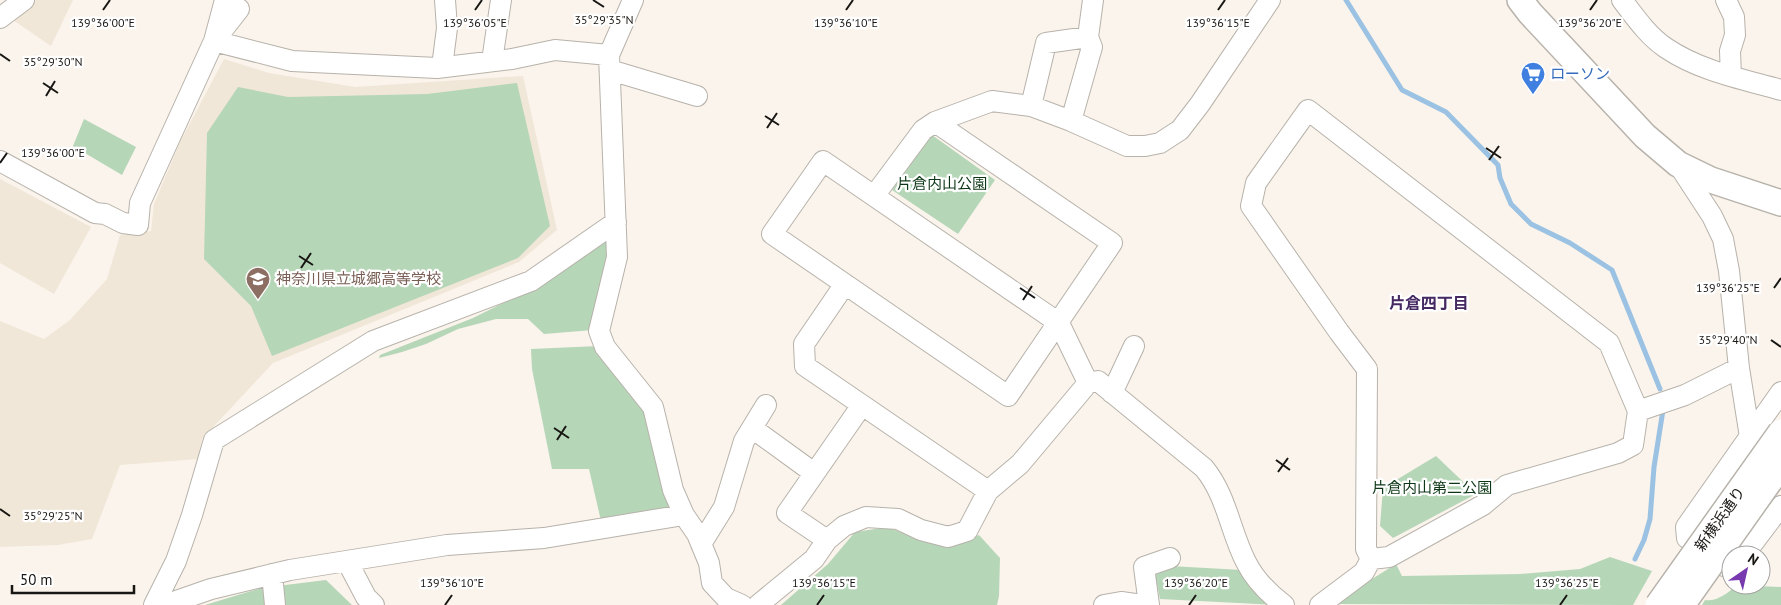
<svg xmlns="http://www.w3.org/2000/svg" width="1781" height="605" font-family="'PT Sans','Noto Sans JP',sans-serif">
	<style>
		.built { fill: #f1e7d8 }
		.green { fill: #b6d6b8 }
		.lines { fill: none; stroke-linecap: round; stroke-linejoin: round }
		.stream { stroke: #9bc2e2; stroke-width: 5 }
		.minor-casing { stroke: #b7b2aa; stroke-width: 22 }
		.tertiary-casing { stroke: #b7b2aa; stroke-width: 28 }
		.minor { stroke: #fff; stroke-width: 20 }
		.tertiary { stroke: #fff; stroke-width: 25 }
		.tertiary-bridge-casing { stroke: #b7b2aa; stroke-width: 28; stroke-linecap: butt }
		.tertiary-bridge { stroke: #fff; stroke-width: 25 }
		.ticks { fill: none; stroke: #191714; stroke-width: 2 }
		.labels { text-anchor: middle; stroke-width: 4.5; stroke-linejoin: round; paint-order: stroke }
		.shop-label { font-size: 15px; fill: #366cbe; stroke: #fff; text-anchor: start }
		.park-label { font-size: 15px; fill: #0c3615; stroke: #fff }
		.education-label { font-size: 15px; fill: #785e54; stroke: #fff; text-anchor: start }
		.street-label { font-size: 15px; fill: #191714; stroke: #fff }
		.neighbourhood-label { font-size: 16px; font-weight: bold; fill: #452962; stroke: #fff }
		.ticks-label { font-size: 12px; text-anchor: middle; fill: #191714; stroke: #fff; stroke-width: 4.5; stroke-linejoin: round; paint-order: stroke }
	</style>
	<rect width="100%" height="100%" fill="#faf4ec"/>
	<path class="built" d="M36 0H73L51 46 13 20Z
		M224 59 269 73 355 87 523 76 557 230 519 262 273 363 202 439 198 459 120 465 92 539 58 545 0 547V321L44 339 70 320 107 279 120 235 151 231 154 204 180 142Z
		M0 179 91 227 54 294 0 263Z"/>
	<path class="green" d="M517 83 550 226 518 258 272 356 251 306 204 259 207 133 238 87 288 97 427 94Z
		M84 119 136 147 122 175 73 146Z
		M932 135 995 180 958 234 892 190Z
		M603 239 610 241 593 330 544 334 528 319H496L458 329 426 344 402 352 379 358 380 355 473 318 533 288Z
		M599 346 648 409 674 509 601 521 589 469H552L532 369 531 349Z
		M1436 456 1476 494 1393 538 1380 526 1383 488Z
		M888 527 916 539 949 545 979 535 1000 558 999 596 997 605H781L828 564 855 532Z
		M1610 557 1652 571 1633 605 1332 604 1396 564 1402 576 1520 574 1580 569Z
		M1170 566 1242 570 1275 605 1160 599 1154 569Z
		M326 580 352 605H205L261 588Z
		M1736 585 1781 587V605H1702L1705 600C1716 602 1729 593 1736 585Z"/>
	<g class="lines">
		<path class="stream" d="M1346 0 1402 90 1446 112 1498 165 1500 178 1511 204 1531 224 1570 243 1612 270 1660 389
			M1635 559 1644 540 1650 519 1654 467 1663 410"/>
		<defs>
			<path id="minor" d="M225 0 214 41 292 61 437 68 512 59 555 50 609 55
				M633 0 609 55 617 257 599 331 605 347 653 407 673 490 684 515 697 534 709 563 712 583 726 598 742 605
				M1622 0C1635 17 1648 36 1666 48 1700 71 1742 79 1781 90
				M1726 0 1734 17 1735 35 1730 51 1731 76
				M0 18 24 0
				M492 61 501 0
				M442 67 447 28 445 0
				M610 70 697 96
				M1031 106 1046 43 1088 37
				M1308 110 1609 343 1638 411 1633 445 1618 453 1507 485 1483 505 1389 557 1371 559 1366 549 1367 369 1339 332 1251 206 1256 183Z
				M1071 121 1092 47 1088 37 1093 0
				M0 161 95 213 105 214 123 223 138 225 140 203 214 41 239 9
				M1678 164 1712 216 1723 239 1729 271 1739 368 1750 437 1772 467
				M874 196 923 130 935 122 992 101 1031 106 1071 121 1127 146H1145L1160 143 1180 130 1200 104 1270 0
				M845 284 804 344 805 366 988 491
				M1088 383 1098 381 1204 468C1227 496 1230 531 1246 562 1255 580 1268 593 1284 605
				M1112 393 1134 346
				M862 405 787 513 827 540 844 526 866 517 898 519 921 530 948 537 967 531 988 491 1020 464 1088 383 1059 323 823 161 772 234 1008 396 1112 243 935 122
				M1638 411 1685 395 1739 368
				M752 428 814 473
				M701 544 724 507 744 441 766 405
				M1744 555 1781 506
				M347 561 366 597 374 605
				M1731 565 1724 566 1687 538 1686 527 1781 392
				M272 574 275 605
				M154 605 176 561 192 515 214 440 373 341 531 281 616 222
				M165 605 211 589 290 570 447 545 544 538 684 515
				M758 605 814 559 827 540
				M1104 605 1121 602 1142 605
				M1149 605 1144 567 1170 558
				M1320 605 1364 572 1371 559"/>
			<path id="tertiary" d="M1520 0 1530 13 1645 136 1678 164 1711 180 1781 203"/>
		</defs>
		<use href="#minor" class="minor-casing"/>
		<use href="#tertiary" class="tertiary-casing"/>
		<use href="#minor" class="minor"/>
		<use href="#tertiary" class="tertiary"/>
		<defs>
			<path id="tertiary-bridge" d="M1658 605 1781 432
				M1682 605 1781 465"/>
		</defs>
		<use href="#tertiary-bridge" class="tertiary-bridge-casing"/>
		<use href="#tertiary-bridge" class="tertiary-bridge"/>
	</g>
	<path class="ticks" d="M593 0 604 7M103 10 110 0M475 10 482 0M846 10 853 0M1218 10 1225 0M1590 10 1597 0M0 54 10 61M43 83 58 93M46 96 55 81M765 116 779 125M767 128 777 113M1486 148 1501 158M1489 160 1499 146M0 163 7 153M299 256 313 265M301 268 311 253M1020 288 1035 298M1774 288 1781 278M1023 300 1032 286M1771 340 1781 347M554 428 569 438M557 440 566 426M1276 460 1290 470M1278 472 1288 458M0 509 10 516M445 605 452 595M817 605 824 595M1189 605 1196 595M1560 605 1567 595"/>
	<defs>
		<symbol id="supermarket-pin" viewBox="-11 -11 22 30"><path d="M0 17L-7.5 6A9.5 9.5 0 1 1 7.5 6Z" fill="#3f7fe0" stroke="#fff"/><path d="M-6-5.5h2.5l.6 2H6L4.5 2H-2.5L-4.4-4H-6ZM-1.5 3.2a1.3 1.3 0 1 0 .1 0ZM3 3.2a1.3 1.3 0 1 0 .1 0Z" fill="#fff"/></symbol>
		<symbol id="school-pin" viewBox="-11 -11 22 30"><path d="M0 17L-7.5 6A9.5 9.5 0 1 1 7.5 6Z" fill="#8d6e63" stroke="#fff"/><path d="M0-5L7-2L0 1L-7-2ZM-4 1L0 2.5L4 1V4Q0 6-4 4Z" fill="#fff"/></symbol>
	</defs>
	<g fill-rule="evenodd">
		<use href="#supermarket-pin" x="1519" y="60" width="28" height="38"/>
		<use href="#school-pin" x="244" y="265" width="28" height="38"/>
	</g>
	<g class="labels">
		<g class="shop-label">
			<text x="1550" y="79">ローソン</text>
		</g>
		<g class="park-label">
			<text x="942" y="189">片倉内山公園</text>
			<text x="1432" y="493">片倉内山第二公園</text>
		</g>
		<g class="education-label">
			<text x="276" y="284">神奈川県立城郷高等学校</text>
		</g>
		<g class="street-label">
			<text transform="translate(1720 519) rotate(-55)" y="5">新横浜通り</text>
		</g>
		<g class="neighbourhood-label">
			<text x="1429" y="309">片倉四丁目</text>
		</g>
	</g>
	<g class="ticks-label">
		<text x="604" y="24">35°29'35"N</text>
		<text x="103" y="27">139°36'00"E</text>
		<text x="475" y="27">139°36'05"E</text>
		<text x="846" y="27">139°36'10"E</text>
		<text x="1218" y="27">139°36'15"E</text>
		<text x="1590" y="27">139°36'20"E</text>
		<text x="53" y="66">35°29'30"N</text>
		<text x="53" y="157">139°36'00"E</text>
		<text x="1728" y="292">139°36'25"E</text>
		<text x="1728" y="344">35°29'40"N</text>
		<text x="53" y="520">35°29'25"N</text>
		<text x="452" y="587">139°36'10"E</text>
		<text x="824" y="587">139°36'15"E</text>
		<text x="1196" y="587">139°36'20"E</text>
		<text x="1567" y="587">139°36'25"E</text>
	</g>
	<g transform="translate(1746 570) rotate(34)"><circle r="24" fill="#ffffff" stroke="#a3a2a1"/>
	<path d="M0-4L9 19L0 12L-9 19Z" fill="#773aaf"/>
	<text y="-8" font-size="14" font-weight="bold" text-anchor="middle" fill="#191714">N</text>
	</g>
	<path d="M12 585v8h122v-8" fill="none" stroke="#191714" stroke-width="2.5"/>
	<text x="20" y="585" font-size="15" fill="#191714" stroke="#ffffff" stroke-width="4" paint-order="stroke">50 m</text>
</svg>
